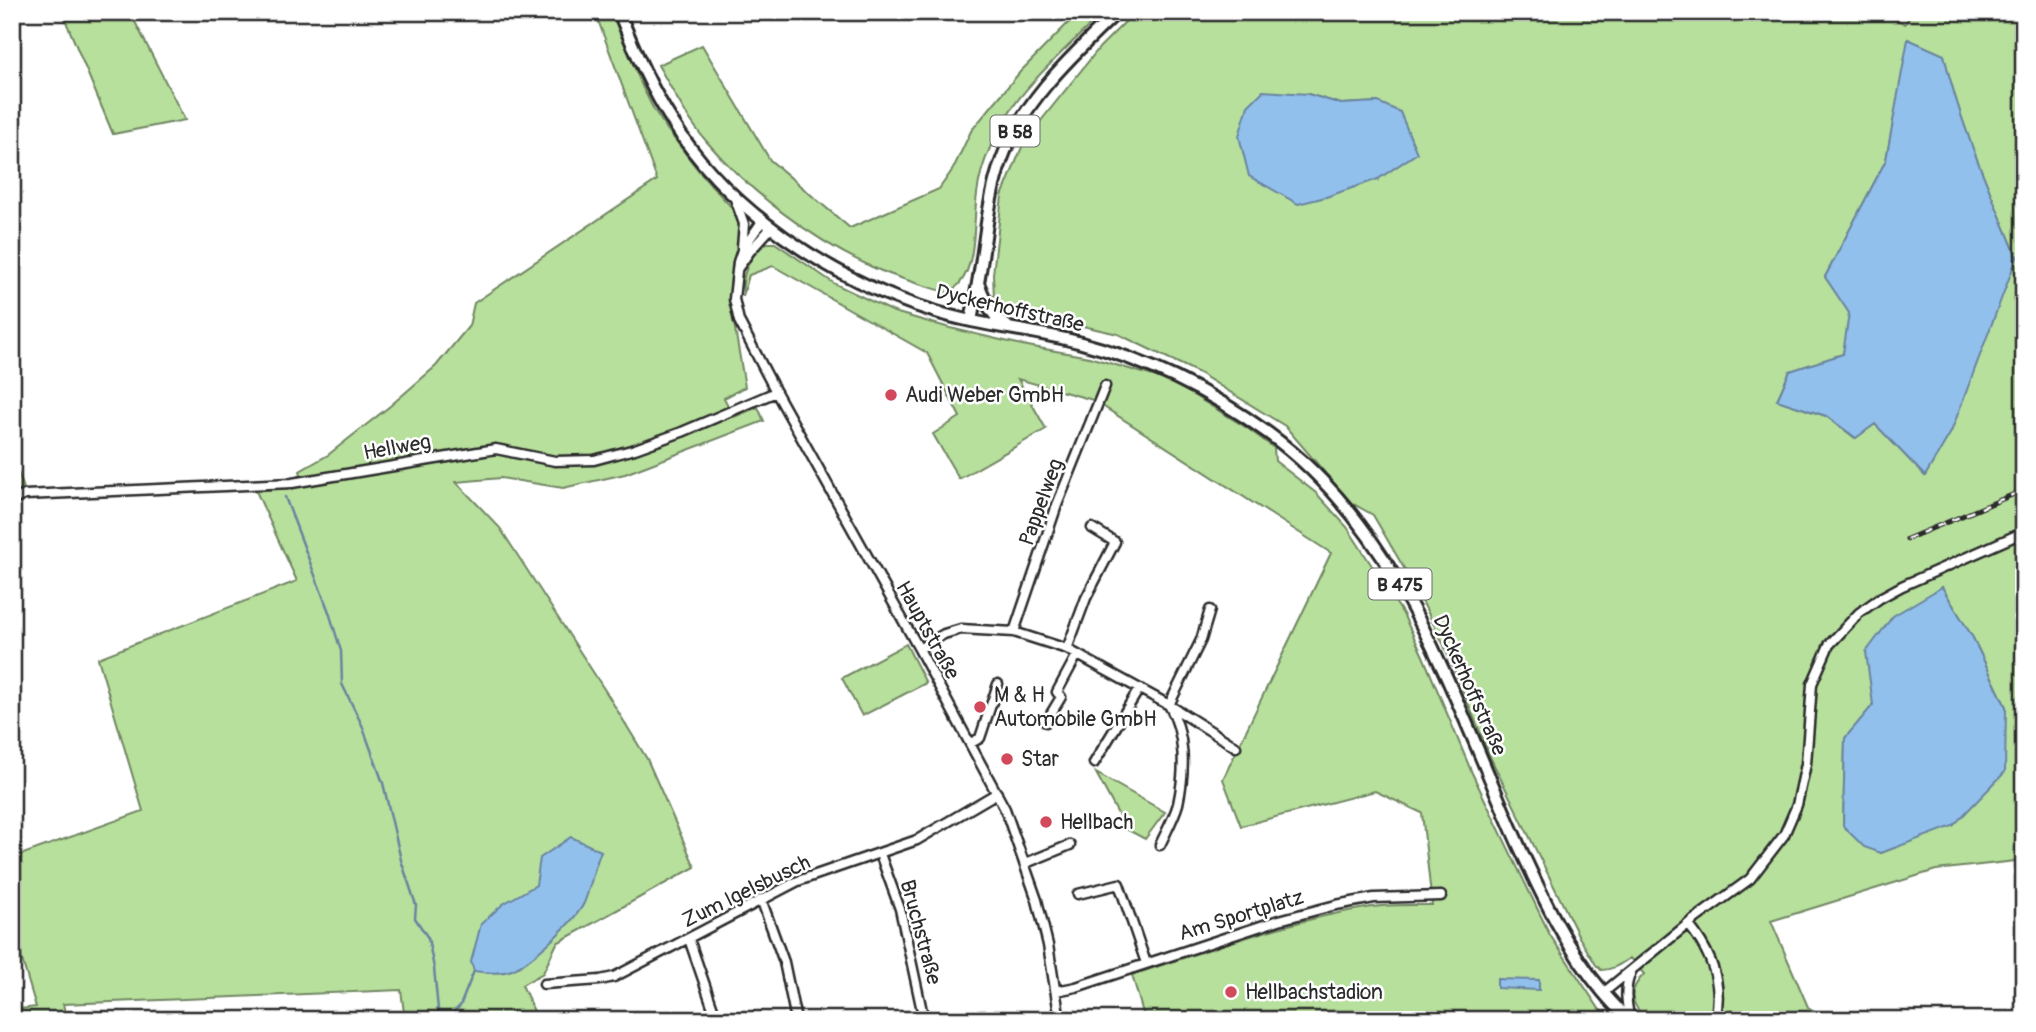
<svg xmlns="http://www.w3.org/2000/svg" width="2036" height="1032" font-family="Pangolin,sans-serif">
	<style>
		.green { fill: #b7e09c; stroke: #718664; stroke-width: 2; fill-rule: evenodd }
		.water { fill: #92c0ec; stroke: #69849f; stroke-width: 2 }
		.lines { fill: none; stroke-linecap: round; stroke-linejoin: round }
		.stream { stroke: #69849f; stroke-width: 2.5 }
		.minor-casing { stroke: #2b2b2b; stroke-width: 13 }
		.major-casing { stroke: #2b2b2b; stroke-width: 16 }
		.minor { stroke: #fff; stroke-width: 8 }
		.major { stroke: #fff; stroke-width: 10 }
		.rail-casing { stroke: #2b2b2b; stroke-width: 5 }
		.rail { stroke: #fff; stroke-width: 2.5; stroke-dasharray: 8; stroke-linecap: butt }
		.poi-dot { fill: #d1495b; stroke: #fff; stroke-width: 2.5 }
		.labels { text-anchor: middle; stroke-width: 5; stroke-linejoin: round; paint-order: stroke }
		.shield { fill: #fff; stroke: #6b6b6b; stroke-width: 2 }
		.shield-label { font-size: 19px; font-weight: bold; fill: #2b2b2b }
		.street-label { font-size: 21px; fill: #2b2b2b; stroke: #fff }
		.poi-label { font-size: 21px; fill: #2b2b2b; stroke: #fff; text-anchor: start }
	</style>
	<rect width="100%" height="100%" fill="#fff"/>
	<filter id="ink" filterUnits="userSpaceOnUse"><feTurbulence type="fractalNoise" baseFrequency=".0143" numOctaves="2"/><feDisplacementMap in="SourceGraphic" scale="14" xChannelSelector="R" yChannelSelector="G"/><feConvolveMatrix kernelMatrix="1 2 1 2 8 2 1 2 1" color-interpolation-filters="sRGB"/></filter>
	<g filter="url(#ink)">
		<path class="green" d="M62 12H130L185 120 113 134Z
			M595 12H612L642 86 653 108 666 128 702 175 734 210 740 225V245L734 263 730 300 745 387 724 398 734 417 758 407 764 421 625 474 563 488 501 478 456 482 500 528 606 692 647 759 695 867 557 943 543 973 522 985 538 1020H405L401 990 63 1004 67 1020H12V1010L36 1007 12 926V858L143 811 98 658 297 581 256 491 305 486 300 471 328 455 390 406 436 366 469 326 474 303 657 180Z
			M1079 12H1103C1072 44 1023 85 1002 124 990 145 980 169 977 194 973 219 977 263 960 283 957 287 952 290 948 293 923 285 896 278 872 267 811 239 751 193 707 142 687 119 673 91 658 65L702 45 770 160 850 228 939 189 953 169 971 131 1020 72Z
			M1135 12H1882L1905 24 1912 12H2024V860L1936 870 1771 921 1808 1007 1829 1020H1646C1630 1002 1627 992 1644 974L1630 958C1620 964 1613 970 1601 970L1596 965 1579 937 1491 759 1443 643 1415 587 1373 515 1350 502 1285 426 1199 373 1118 334 1003 308 994 299 993 274 1002 196 1024 142 1100 47ZM1909 40 1944 56C1960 126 1990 191 2017 257L1924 475 1875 424 1855 438 1826 416 1777 400 1790 371 1843 354 1850 313 1825 277 1886 160ZM1308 94 1341 104 1378 102V179ZM1942 587 1973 638 2006 707 1906 843 1881 853 1843 826 1845 739 1873 705Z
			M767 243H775L835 284 894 312 950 328 1022 345 1089 357 1170 381 1247 428 1274 448 1275 461 1316 493 1347 527 1403 614 1423 656 1472 773 1550 935 1600 1010 1612 1020H1609L1602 1012 1604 1020H1145L1132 975C1210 950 1291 919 1372 907 1391 904 1412 905 1432 905L1422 813 1375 791 1241 826 1223 779 1331 553 1093 400 1018 379 1046 429 959 479 933 434 960 417 927 353 773 266 749 275 743 296C741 274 749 255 767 243Z
			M12 456 25 491 12 495Z
			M906 644 926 683 862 716 842 678Z
			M1096 773 1165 812 1145 839 1126 829Z"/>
		<path class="water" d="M1908 39 1944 55C1960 125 1990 191 2017 257L1951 432 1925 476 1875 424 1856 438 1826 416 1777 400 1790 371 1843 354 1849 313 1825 277 1886 160Z
			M1263 91 1308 94 1341 104 1378 102 1400 112 1417 153 1378 179 1326 197 1298 204 1249 176 1239 136 1248 106Z
			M1942 587 1973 638 2006 707 2005 772 1953 826 1881 853 1864 847 1843 826 1845 738 1873 705 1866 652 1893 616Z
			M571 837 601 851C594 867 591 886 584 903 576 920 530 963 512 970 501 974 486 973 474 971L471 962 481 924 503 904 536 885 540 858Z
			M1497 979 1539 980V990L1497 988Z"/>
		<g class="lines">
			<path class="stream" d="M285 497 329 612 341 651 342 684 362 725 383 783 401 860 416 905 415 918 428 938 434 968 439 1020
				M445 1020 460 1006 474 971
				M1448 1020C1482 1012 1524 1014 1558 1020"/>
			<defs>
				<path id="minor" d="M734 196 744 224 742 247
					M763 220 742 250 738 262 734 299 739 321 776 392 919 649 1005 809 1037 900 1048 945 1060 1020
					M738 268 750 251 772 227
					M12 500 25 495 292 483 496 449 555 461 594 460 635 449 682 432 776 392
					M1014 632 1057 505 1105 386
					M919 649 944 634 961 629 1014 632 1067 649 1169 705 1236 747
					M1067 649 1086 598 1115 542 1092 528
					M1046 722 1061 697 1057 692 1077 655
					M971 743 980 738 998 684
					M1094 763 1139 689
					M1160 845C1166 832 1174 818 1178 804 1185 772 1186 734 1169 705L1201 640 1210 610
					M880 854 900 909 924 1020
					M1026 863 1070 845
					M1078 894 1119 884 1146 963
					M761 899 784 962 796 1020
					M1688 924C1711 952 1724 983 1715 1020
					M689 939 717 1020
					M544 984 600 980 614 977 798 881 917 840 997 793
					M1056 991 1076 987 1279 920 1336 905 1374 898 1441 896
					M1603 993 1688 924 1750 879 1784 835 1797 805 1806 764 1812 684 1829 645 1859 613 1880 598 1902 586 2024 532
					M1630 1020C1626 1002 1624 988 1631 972"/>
				<path id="major" d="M619 12C634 50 650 87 672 121 727 210 831 279 930 310 978 326 1029 329 1078 342 1147 360 1210 391 1268 433 1405 533 1453 700 1520 848 1543 898 1567 949 1603 992 1611 1002 1620 1011 1629 1020
					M978 283C985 300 991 316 1007 326
					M971 321C975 300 979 279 982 258 987 224 990 191 1002 159 1023 100 1073 55 1117 12"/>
			</defs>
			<use href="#minor" class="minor-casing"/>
			<use href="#major" class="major-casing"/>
			<use href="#minor" class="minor"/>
			<use href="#major" class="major"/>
			<defs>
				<path id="rail" d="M1907 539 2024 490"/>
			</defs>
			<use href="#rail" class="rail-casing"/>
			<use href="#rail" class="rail"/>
		</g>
	</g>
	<g class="poi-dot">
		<circle cx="891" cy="395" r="7"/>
		<circle cx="980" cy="707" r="7"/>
		<circle cx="1007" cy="759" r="7"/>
		<circle cx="1046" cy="822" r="7"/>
		<circle cx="1231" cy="992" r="7"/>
	</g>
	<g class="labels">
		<g class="shield">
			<rect x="990.5" y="115.5" width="49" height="31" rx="5"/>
			<rect x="1368.5" y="568.5" width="63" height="31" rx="5"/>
		</g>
		<g class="shield-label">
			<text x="1015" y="138">B 58</text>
			<text x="1400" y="591">B 475</text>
		</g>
		<g class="street-label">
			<text transform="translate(1010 308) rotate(13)" y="7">Dyckerhoffstraße</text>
			<text transform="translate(397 447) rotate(-10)" y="7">Hellweg</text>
			<text transform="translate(1041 502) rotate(-70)" y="7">Pappelweg</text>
			<text transform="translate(928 630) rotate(61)" y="7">Hauptstraße</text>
			<text transform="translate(1470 685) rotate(66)" y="7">Dyckerhoffstraße</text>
			<text transform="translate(746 891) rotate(-26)" y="7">Zum Igelsbusch</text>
			<text transform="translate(1241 915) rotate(-17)" y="7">Am Sportplatz</text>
			<text transform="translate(921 932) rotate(75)" y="7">Bruchstraße</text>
		</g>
		<g class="poi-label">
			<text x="905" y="402">Audi Weber GmbH</text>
			<text x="994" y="702">M &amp; H<tspan x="994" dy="24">Automobile GmbH</tspan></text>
			<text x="1021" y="766">Star</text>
			<text x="1060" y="829">Hellbach</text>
			<text x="1245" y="999">Hellbachstadion</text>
		</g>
	</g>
	<rect width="2036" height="1032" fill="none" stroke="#fff" stroke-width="42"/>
	<rect x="21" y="21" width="1994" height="990" fill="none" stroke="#2b2b2b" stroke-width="2.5" filter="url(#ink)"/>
</svg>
